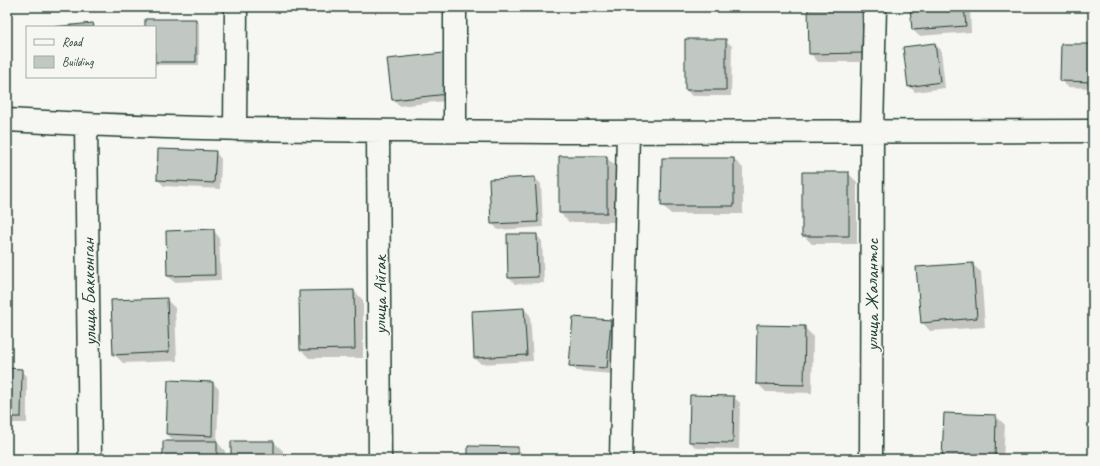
<svg xmlns="http://www.w3.org/2000/svg" width="1100" height="466" font-family="Caveat,sans-serif">
	<style>
		.shadow { fill: #0003 }
		.building { fill: #c1c8c3; stroke: #1f3d34 }
		.lines { fill: none; stroke-linecap: round; stroke-linejoin: round }
		.minor-casing { stroke: #1f3d34; stroke-width: 25 }
		.minor { stroke: #f6f6f2; stroke-width: 22 }
		.labels { text-anchor: middle; stroke-width: 3; stroke-linejoin: round; paint-order: stroke }
		.street-label { font-size: 19px; fill: #1f3d34; stroke: #f6f6f2 }
	</style>
	<rect width="100%" height="100%" fill="#f6f6f2"/>
	<filter id="ink" filterUnits="userSpaceOnUse"><feTurbulence type="fractalNoise" baseFrequency=".025" numOctaves="2"/><feDisplacementMap in="SourceGraphic" scale="8" xChannelSelector="R" yChannelSelector="G"/><feConvolveMatrix kernelMatrix="1 2 1 2 8 2 1 2 1" color-interpolation-filters="sRGB"/></filter>
	<g filter="url(#ink)">
		<path class="shadow" d="M809 7H870L871 62H818L810 53Z
			M911 7H970L971 32 919 36 913 30Z
			M196 20 199 23V65H155V27H146Z
			M725 40 732 46 731 96H692L686 90Z
			M935 44 941 50 945 88 915 92 909 86Z
			M1093 45V88L1068 87 1061 81Z
			M388 60 454 100 399 106 393 100Z
			M215 152 221 159 220 189 164 186 158 180Z
			M606 157 615 166V222H569L560 213Z
			M663 159H734L743 168V214H671L662 205Z
			M848 173 857 182V244H812L803 235Z
			M535 178 541 184 543 227 498 230 492 223Z
			M213 230 219 237 221 280 174 282 168 276Z
			M536 235 542 241 544 283 515 284 509 278Z
			M972 264 981 272 985 327 930 331 922 322Z
			M354 291 363 300V358H309L301 350 300 292Z
			M166 299 175 308 177 361 123 363 114 354Z
			M524 309 530 315 533 361 481 364 475 358Z
			M610 321 616 327 613 374 577 371 570 365Z
			M804 327 813 336 812 393 766 392 757 383Z
			M7 369 21 370 27 376V423H7Z
			M213 383 219 389 217 441H216L225 451V459H164L175 442 167 434Z
			M734 397 740 403 739 449 696 448 690 442Z
			M945 414 996 416 1005 425 1003 459H943Z
			M274 442 283 451 282 459H232Z
			M517 448 526 457V459H469Z"/>
		<path class="building" d="M808 7H862L863 53 809 54Z
			M910 7H964L966 26 912 30Z
			M145 19H196V62H155V27H145Z
			M93 23 94 27H52Z
			M685 39H726V90H685Z
			M935 43 940 82 908 87 903 47Z
			M1061 44H1093V82L1060 81Z
			M444 53 448 94 392 100 387 59Z
			M158 149 216 151 214 183 157 180Z
			M559 156H607V213H559Z
			M662 158H734V206H661Z
			M802 172H849V236H802Z
			M1090 175H1093V227H1091Z
			M535 177 538 222 491 224 489 179Z
			M214 229 215 275 167 276 166 231Z
			M507 234H537L538 277 508 278Z
			M973 263 977 318 921 323 916 267Z
			M354 290 355 349 300 350 299 291Z
			M167 298 169 352 113 355 111 300Z
			M524 308 527 355 474 358 472 311Z
			M573 317 611 320 607 368 569 366Z
			M757 325 805 326 804 385 756 384Z
			M7 368 22 369 21 417H7Z
			M168 380 213 382 212 436 166 434Z
			M690 395 734 396 733 443 689 442Z
			M944 413 996 415 995 459H942Z
			M163 441H217V459H163Z
			M231 441H274V459H231Z
			M468 446 518 447V459H468Z"/>
		<g class="lines">
			<defs>
				<path id="minor" d="M455 7V131
					M7 120C194 131 382 131 569 132 744 132 918 131 1093 131
					M86 125 90 459
					M235 129 236 7
					M378 132 380 459
					M621 459 628 132
					M871 459 872 131 875 7"/>
			</defs>
			<use href="#minor" class="minor-casing"/>
			<use href="#minor" class="minor"/>
		</g>
	</g>
	<g class="labels">
		<g class="street-label">
			<text transform="translate(88 292) rotate(-91)" y="7">улица Бакконган</text>
			<text transform="translate(379 295) rotate(-90)" y="7">улица Айгак</text>
			<text transform="translate(871 295) rotate(-90)" y="7">улица Жалантос</text>
		</g>
	</g>
	<rect width="1100" height="466" fill="none" stroke="#f6f6f2" stroke-width="24"/>
	<rect x="12" y="12" width="1076" height="442" fill="none" stroke="#1f3d34" stroke-width="1.5" filter="url(#ink)"/>
	<rect x="26" y="26" width="130" height="52" fill="#f6f6f2" stroke="#a0aca6"/>
	<rect x="34" y="39" width="20" height="6" fill="#f6f6f2" stroke="#a0aca6"/>
	<text x="62" y="46" font-size="12" fill="#1f3d34">Road</text>
	<rect x="34" y="56" width="20" height="12" fill="#c1c8c3" stroke="#a0aca6"/>
	<text x="62" y="66" font-size="12" fill="#1f3d34">Building</text>
</svg>
